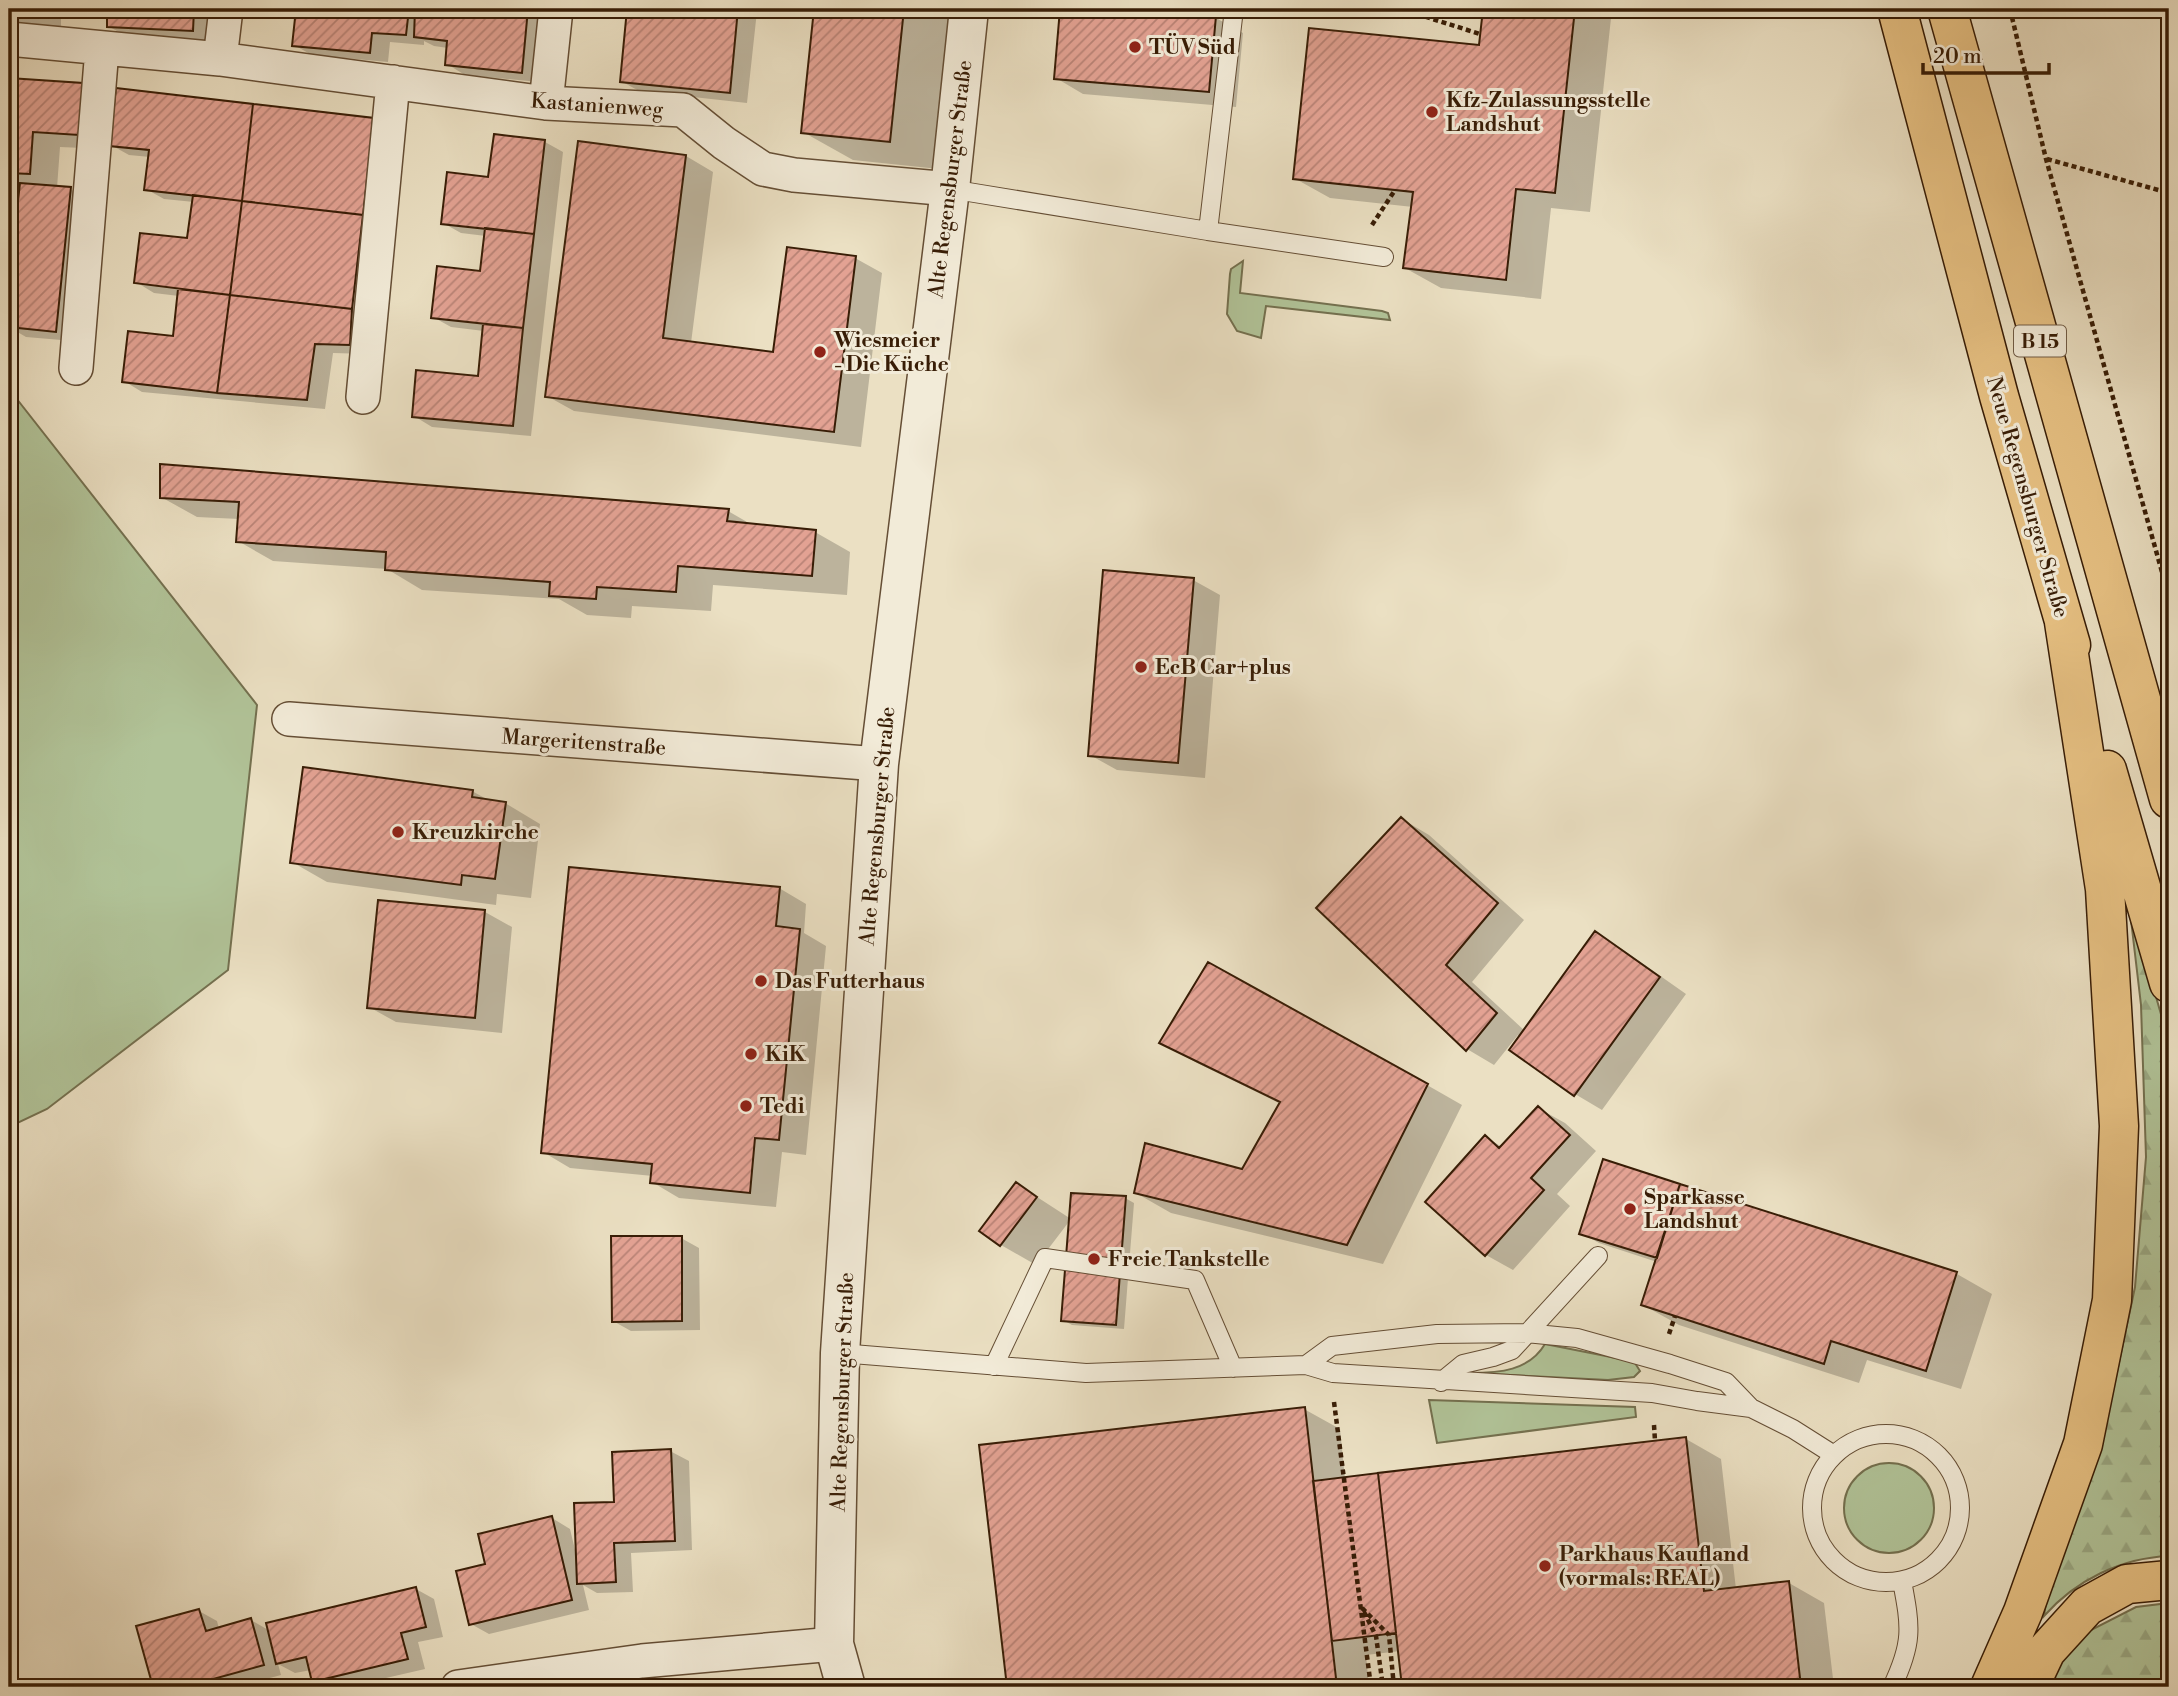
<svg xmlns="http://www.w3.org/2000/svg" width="2178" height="1696" font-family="'Libre Bodoni',serif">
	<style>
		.grass { fill: #b1c398; stroke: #74704f; stroke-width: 2 }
		.forest { fill: url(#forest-firs); stroke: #74704f; stroke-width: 2 }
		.shadow { fill: #0003 }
		.building { fill: url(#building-hatch); stroke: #381d06; stroke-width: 2 }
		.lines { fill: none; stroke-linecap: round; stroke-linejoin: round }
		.service-casing { stroke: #654e35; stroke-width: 20 }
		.minor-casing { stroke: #654e35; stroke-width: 36 }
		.tertiary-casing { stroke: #654e35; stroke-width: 41 }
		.trunk-casing { stroke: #381d06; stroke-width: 41 }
		.path { stroke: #381d06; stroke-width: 4.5; stroke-dasharray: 5 3.5; stroke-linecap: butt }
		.service { stroke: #f2ebd8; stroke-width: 18 }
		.minor { stroke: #f2ebd8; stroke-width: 33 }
		.tertiary { stroke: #f2ebd8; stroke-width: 38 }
		.trunk { stroke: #e6c082; stroke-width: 38 }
		.poi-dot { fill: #8f2418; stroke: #f2ebd8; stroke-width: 2.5 }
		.labels { text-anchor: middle; stroke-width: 6; stroke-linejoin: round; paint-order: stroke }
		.shield { fill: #f2ebd8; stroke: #705b45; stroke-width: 2 }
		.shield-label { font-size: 19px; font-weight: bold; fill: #381d06 }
		.poi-label { font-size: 21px; font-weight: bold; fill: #381d06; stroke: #f2ebd8; text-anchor: start }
		.street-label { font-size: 21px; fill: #381d06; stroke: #f2ebd8 }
	</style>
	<defs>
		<pattern id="forest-firs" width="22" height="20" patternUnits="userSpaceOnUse" patternTransform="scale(1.75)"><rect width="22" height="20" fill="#b1c398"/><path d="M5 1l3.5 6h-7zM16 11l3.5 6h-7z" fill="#99a782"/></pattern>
		<pattern id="building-hatch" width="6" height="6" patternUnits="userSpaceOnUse" patternTransform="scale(1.75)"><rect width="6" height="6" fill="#e3a293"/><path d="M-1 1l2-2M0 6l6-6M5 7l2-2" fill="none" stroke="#b98376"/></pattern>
	</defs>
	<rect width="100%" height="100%" fill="#ebe0c3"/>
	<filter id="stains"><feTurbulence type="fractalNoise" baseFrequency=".00286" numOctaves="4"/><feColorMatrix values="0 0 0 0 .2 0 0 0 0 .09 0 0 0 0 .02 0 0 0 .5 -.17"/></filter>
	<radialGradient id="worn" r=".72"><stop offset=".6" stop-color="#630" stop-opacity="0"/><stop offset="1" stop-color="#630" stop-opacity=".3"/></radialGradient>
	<path class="grass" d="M1243 261 1240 293 1382 311 1388 313 1390 320 1266 306 1261 338 1237 331 1227 314 1230 274 1231 269Z
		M9 389 257 705 228 970 47 1109 9 1127Z
		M1545 1344 1621 1359 1635 1363 1640 1371 1634 1377 1608 1380 1470 1373C1499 1373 1529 1371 1545 1344Z
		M1429 1400 1635 1407 1636 1417 1437 1443Z
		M1844 1508a45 45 0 1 1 90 0a45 45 0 1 1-90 0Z"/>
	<path class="forest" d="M2129 903 2169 1042V1556C2121 1558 2076 1580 2044 1616L2046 1602 2100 1452 2135 1287 2146 1157 2141 1005Z
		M2169 1603V1687H2059L2052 1670 2087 1632 2136 1607Z"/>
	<path class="shadow" d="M9 9H212L210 41 126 36 108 26 109 12 61 10V28L9 25Z
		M298 9H536L546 15 539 82 465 75 447 64 448 48 434 46 424 41V45L390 42 388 62 312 55 294 45Z
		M598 9H753L757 11 747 103 639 91 621 81 629 15 605 13Z
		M816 9H956L939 169 853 160 803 132Z
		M1062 9H1210V17L1216 18 1243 33 1236 107 1083 94 1056 78Z
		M1485 9H1612L1590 212 1551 208 1541 299 1441 288 1405 268 1413 207 1330 198 1294 178 1481 47Z
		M9 79 83 84 106 149 60 147 57 188 70 189 88 200 73 341 26 337 9 327 12 286 9 285V237L16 238 21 186 9 185Z
		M374 119 368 354 333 353 325 409 142 392 124 381 174 338 179 296 154 293 136 282 189 240 194 202 164 199 146 189 150 157 129 155 111 145Z
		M545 142 563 152 531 436 432 427 414 416 479 378 484 331 451 327 433 317 482 273 486 236 461 233 443 223 490 179Z
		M686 156 713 172 691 343 775 354 855 258 882 273 861 447 574 411 547 396Z
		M161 497 728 511 754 526 815 532 850 552 847 595 713 585 711 611 632 606 631 618 587 615 559 599 422 590 387 569 273 561 238 541 239 519 197 517Z
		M1193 580 1220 595 1205 778 1117 770 1090 755Z
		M472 791 490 801 505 803 540 824 531 898 497 894 496 905 327 882 292 862Z
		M1402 819 1429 835 1524 920 1472 982 1525 1031 1595 933 1622 949 1686 994 1602 1110 1575 1094 1518 1035 1494 1065 1467 1049Z
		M779 888 806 904 804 933 826 946 806 1155 782 1152 776 1207 679 1198 652 1182 653 1176 570 1168 543 1152Z
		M485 912 512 927 502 1033 396 1022 369 1007Z
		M1162 1043 1427 1085 1462 1105 1383 1264 1171 1213 1136 1193 1243 1171 1281 1104 1197 1063Z
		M1538 1108 1565 1123 1596 1151 1557 1194 1570 1206 1513 1270 1486 1255V1137L1502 1147Z
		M1605 1162 1957 1274 1992 1294 1961 1389 1867 1360 1859 1383 1679 1325 1643 1305 1657 1262 1599 1243 1581 1233Z
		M1017 1184 1071 1219 1125 1198 1134 1203 1124 1329 1072 1325 1063 1320 1071 1219 1036 1265 1001 1245Z
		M681 1238 699 1248 700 1330 631 1331 613 1321Z
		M1304 1409 1340 1429 1345 1479 1686 1439 1721 1459 1736 1589 1789 1583 1824 1603 1834 1687H1404L1400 1651 1366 1655 1369 1687H1009L981 1446Z
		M670 1451 689 1461 692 1550 631 1553 633 1592 597 1593 583 1585 589 1610 489 1634 471 1624 487 1565 552 1518 570 1529 576 1554H577L616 1503Z
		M416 1589 434 1599 443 1637 418 1642 425 1669 347 1687H325L314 1680 311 1670 295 1673 278 1664 281 1675 236 1687H155L139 1628 199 1611 217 1621 219 1629 251 1620 270 1631Z"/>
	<path class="building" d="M9 9H43V18L9 17Z
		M107 9H194L193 31 107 27Z
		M296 9H409L406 35 372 33 370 53 292 46Z
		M415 9H528L522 73 445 65 447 41 414 37Z
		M627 9H738L730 93 620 82Z
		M814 9H904L890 142 801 133Z
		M1060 9H1182V13L1216 16 1209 92 1054 79Z
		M1483 9H1575L1555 193 1516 189 1506 280 1403 268 1413 192 1293 179 1309 28 1479 45Z
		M9 78 83 83 79 135 33 132 30 174 9 173Z
		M116 88 253 104 242 201 144 190 149 150 109 146Z
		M253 104 374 118 363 215 242 201Z
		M494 134 545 140 534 234 441 224 447 172 488 177Z
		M578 141 686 155 663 338 773 352 787 247 856 256 834 432 545 397Z
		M20 183 71 187 56 332 9 327 11 278H9V235L14 236Z
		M193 195 242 201 230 295 134 283 140 233 187 238Z
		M242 201 363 215 352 309 230 295Z
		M485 228 534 234 523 328 431 318 437 266 480 271Z
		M178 289 230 295 217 393 122 382 128 331 173 336Z
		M230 295 352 309 350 345 315 344 307 400 217 393Z
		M483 324 523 328 513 426 412 417 416 370 478 376Z
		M160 464 729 509 727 521 816 530 812 576 678 566 676 592 597 587 596 599 549 596 550 582 385 570 386 552 236 542 239 502 160 498Z
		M1103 570 1194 578 1178 763 1088 756Z
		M303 767 473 790 472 797 506 802 495 879 462 875 461 885 290 863Z
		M1401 817 1498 903 1446 965 1497 1013 1466 1051 1316 908Z
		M569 867 780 887 776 926 800 929 779 1140 755 1138 750 1193 650 1183 652 1164 541 1153Z
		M378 900 485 910 475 1018 367 1008Z
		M1595 931 1660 977 1574 1096 1509 1050Z
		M1208 962 1428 1084 1347 1245 1134 1193 1145 1143 1242 1169 1280 1102 1159 1043Z
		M1538 1106 1570 1135 1531 1178 1544 1190 1485 1256 1425 1202 1485 1135 1499 1148Z
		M1603 1159 1680 1184 1657 1258 1579 1234Z
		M1016 1182 1037 1197 1000 1246 979 1231Z
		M1680 1184 1957 1272 1926 1371 1831 1341 1824 1364 1641 1305Z
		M1071 1193 1126 1196 1116 1325 1061 1321Z
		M611 1236H682V1321L612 1322Z
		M1305 1407 1337 1687H1007L979 1445Z
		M1686 1437 1704 1591 1789 1581 1801 1687H1402L1378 1473Z
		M671 1449 675 1541 614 1543 616 1582 577 1584 574 1503 614 1502 612 1452Z
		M1378 1473 1396 1633 1332 1641 1313 1481Z
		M552 1516 572 1600 469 1625 456 1571 485 1564 478 1534Z
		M416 1587 426 1627 401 1633 408 1659 312 1682 306 1657 276 1664 266 1623Z
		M199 1609 206 1631 251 1618 264 1665 184 1687H153L136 1626Z"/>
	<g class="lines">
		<defs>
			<path id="service" d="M950 189 1208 231 1234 9
				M1208 231 1384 257
				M840 1353 1086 1373 1306 1365 1333 1373 1652 1393 1697 1401 1751 1408
				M1306 1365 1332 1346 1437 1334 1526 1333 1577 1338 1670 1364 1726 1382 1751 1408 1793 1429 1834 1455
				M994 1366 1045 1258 1195 1280 1233 1368
				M1441 1382 1463 1364 1493 1357 1512 1350 1598 1256
				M1812 1508a74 74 0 1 1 148 0a74 74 0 1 1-148 0Z
				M1892 1687C1913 1643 1911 1628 1902 1581"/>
			<path id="minor" d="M9 39 220 59 546 103 683 110 724 143 763 169 794 175 950 189
				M220 59 226 9
				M546 103 556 9
				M76 368 102 49
				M363 397 393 82
				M289 719 879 764
				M458 1687 642 1661 834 1644"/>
			<path id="tertiary" d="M846 1687 834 1644 840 1353 879 764 950 189 969 9"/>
			<path id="trunk" d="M1897 9 1999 396 2071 645
				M1947 9 2169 799
				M2107 770 2169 983
				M1990 1687 2023 1612 2083 1444 2112 1300 2119 1126 2105 889 2064 622
				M2029 1687 2046 1651 2087 1606 2127 1584 2169 1580"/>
		</defs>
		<use href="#service" class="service-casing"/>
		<use href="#minor" class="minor-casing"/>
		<use href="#tertiary" class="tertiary-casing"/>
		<use href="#trunk" class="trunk-casing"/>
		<path class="path" d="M1401 9 1480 34
			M2010 9 2046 159 2169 597
			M2047 159 2169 193
			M1372 225 1395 190
			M1669 1334 1675 1316
			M1334 1402 1371 1687
			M1654 1425 1655 1441
			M1362 1608 1389 1635 1394 1687
			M1364 1612 1376 1636 1383 1687"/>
		<use href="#service" class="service"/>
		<use href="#minor" class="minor"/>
		<use href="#tertiary" class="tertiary"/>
		<use href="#trunk" class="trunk"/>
	</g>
	<g class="poi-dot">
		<circle cx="1135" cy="47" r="7"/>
		<circle cx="1432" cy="112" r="7"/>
		<circle cx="820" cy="352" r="7"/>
		<circle cx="1141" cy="667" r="7"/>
		<circle cx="398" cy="832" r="7"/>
		<circle cx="761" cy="981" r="7"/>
		<circle cx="751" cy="1054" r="7"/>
		<circle cx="746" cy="1106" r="7"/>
		<circle cx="1630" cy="1209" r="7"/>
		<circle cx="1094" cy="1259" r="7"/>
		<circle cx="1545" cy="1566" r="7"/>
	</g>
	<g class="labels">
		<rect class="shield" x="2014" y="325.5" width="52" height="31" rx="5"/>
		<g class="shield-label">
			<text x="2040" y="348">B 15</text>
		</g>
		<g class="poi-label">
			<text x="1149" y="54">TÜV Süd</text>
			<text x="1446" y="107">Kfz-Zulassungsstelle<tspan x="1446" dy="24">Landshut</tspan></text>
			<text x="834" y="347">Wiesmeier<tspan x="834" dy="24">- Die Küche</tspan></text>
			<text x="1155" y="674">EcB Car+plus</text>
			<text x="412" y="839">Kreuzkirche</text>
			<text x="775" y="988">Das Futterhaus</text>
			<text x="765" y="1061">KiK</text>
			<text x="760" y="1113">Tedi</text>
			<text x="1644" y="1204">Sparkasse<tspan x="1644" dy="24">Landshut</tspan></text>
			<text x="1108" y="1266">Freie Tankstelle</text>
			<text x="1559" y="1561">Parkhaus Kaufland<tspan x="1559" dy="24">(vormals: REAL)</tspan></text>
		</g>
		<g class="street-label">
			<text transform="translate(597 105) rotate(4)" y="7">Kastanienweg</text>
			<text transform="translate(950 179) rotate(-83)" y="7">Alte Regensburger Straße</text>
			<text transform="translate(2028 497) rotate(74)" y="7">Neue Regensburger Straße</text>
			<text transform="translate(584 742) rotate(4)" y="7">Margeritenstraße</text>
			<text transform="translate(877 826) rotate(-85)" y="7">Alte Regensburger Straße</text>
			<text transform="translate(842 1392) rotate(-88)" y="7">Alte Regensburger Straße</text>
		</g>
	</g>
	<rect width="2178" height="1696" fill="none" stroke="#ebe0c3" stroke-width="35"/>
	<rect x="10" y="10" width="2157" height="1675" fill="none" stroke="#381d06" stroke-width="3.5"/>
	<rect x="18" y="18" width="2143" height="1661" fill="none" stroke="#381d06" stroke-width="2"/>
	<path d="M1923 63v10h126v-10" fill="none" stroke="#381d06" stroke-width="3.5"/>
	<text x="1933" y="63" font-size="21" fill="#381d06" stroke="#f2ebd8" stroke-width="5" paint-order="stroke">20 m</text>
	<rect width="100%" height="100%" filter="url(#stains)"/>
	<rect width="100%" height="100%" fill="url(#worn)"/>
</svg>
